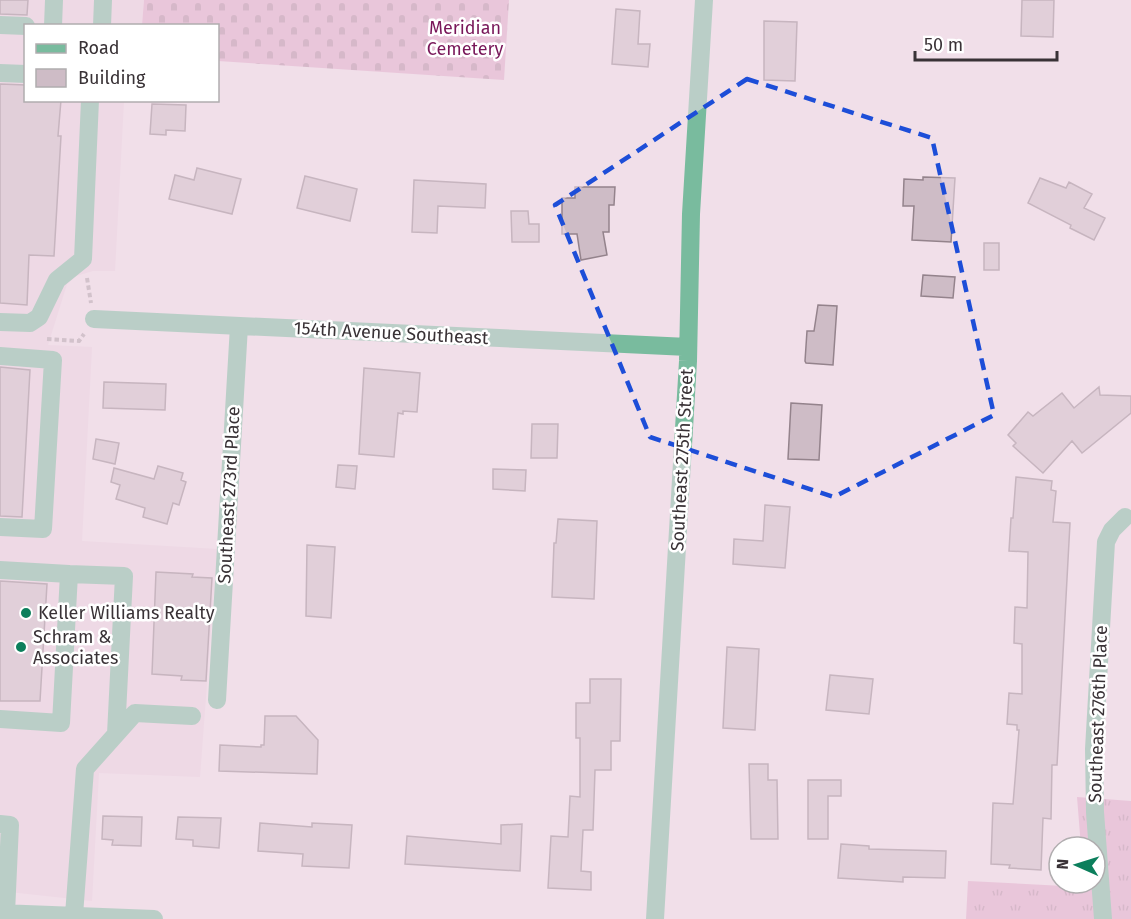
<svg xmlns="http://www.w3.org/2000/svg" width="1131" height="919" font-family="'Fira Sans',sans-serif">
	<style>
		.built { fill: #ecd2e0 }
		.grass { fill: url(#grass-tufts) }
		.cemetery { fill: url(#cemetery-stones) }
		.building { fill: #cebcc6; stroke: #94838c; stroke-width: 1.5 }
		.lines { fill: none; stroke-linecap: round; stroke-linejoin: round }
		.path { stroke: #aea0a7; stroke-width: 4; stroke-dasharray: 4.5 3; stroke-linecap: butt }
		.minor { stroke: #79bb9e; stroke-width: 18 }
		.marked { fill: none; stroke: #1d4ed8; stroke-width: 4.5; stroke-dasharray: 12 8; stroke-linejoin: round }
		.poi-dot { fill: #0c7f5c; stroke: #fff; stroke-width: 2 }
		.labels { text-anchor: middle; stroke-width: 5; stroke-linejoin: round; paint-order: stroke }
		.park-label { font-size: 18px; fill: #781659; stroke: #fff }
		.street-label { font-size: 18px; fill: #393236; stroke: #fff }
		.poi-label { font-size: 18px; fill: #393236; stroke: #fff; text-anchor: start }
	</style>
	<defs>
		<pattern id="grass-tufts" width="24" height="20" patternUnits="userSpaceOnUse" patternTransform="scale(1.5)"><rect width="24" height="20" fill="#e1a9c8"/><path d="M3 7l-1-3M5 7V3M7 7l1-3M15 17l-1-3M17 17v-4M19 17l1-3" fill="none" stroke="#b78aa3"/></pattern>
		<pattern id="cemetery-stones" width="16" height="16" patternUnits="userSpaceOnUse" patternTransform="scale(1.5)"><rect width="16" height="16" fill="#e1a9c8"/><path d="M2 7V4a2 2 0 0 1 4 0v3zM10 15v-3a2 2 0 0 1 4 0v3z" fill="#b78aa3"/></pattern>
	</defs>
	<rect width="100%" height="100%" fill="#f1dfe9"/>
	<path class="built" d="M0 0H144L142 25 26 26V100L124 101 115 271H93L76 276 67 284 48 345 92 347 82 541 217 549 200 777 99 773 92 901 0 891Z"/>
	<path class="grass" d="M1077 797 1131 801V919H966L968 881 1083 887V883H1095V847H1081Z"/>
	<path class="cemetery" d="M144 0H509L504 80 218 61V26L142 25Z"/>
	<path class="building" d="M0 0H28L27 15 0 14Z
		M1022 0H1054L1053 37 1021 36Z
		M616 9 640 11 638 44H650L648 67 612 64Z
		M764 21 797 22 795 81 764 80Z
		M0 84 26 85V100H61L58 136H61L54 256 29 255 27 305 0 303Z
		M152 104 186 105 185 131 166 130V135L150 134Z
		M197 168 241 179 232 214 169 199 175 175 194 180Z
		M305 176 357 189 350 221 297 208Z
		M923 177 955 178 951 242 912 240 914 206H903L904 179 923 180Z
		M1040 178 1066 188 1069 182 1092 194 1084 208 1105 218 1094 240 1070 228 1071 225 1028 203Z
		M414 180 486 184 485 208 438 206 437 233 412 232Z
		M575 187H615L614 205H609V232H603L607 255 581 260 577 234H562V198H575Z
		M511 211H528L529 224H539V242H512Z
		M984 243H999V270H984Z
		M923 275 955 277 953 298 921 296Z
		M818 305 837 306 833 365 806 363 805 361 807 331H814Z
		M0 367 30 370 22 517 0 516Z
		M364 368 420 373 417 412 403 411V414L398 413 394 457 359 454Z
		M104 382 166 384 165 410 103 408Z
		M1099 387 1100 395 1131 396V413L1082 453 1072 441 1043 473 1013 446 1016 443 1008 435 1028 412 1033 416 1062 393 1074 408Z
		M791 403 822 405 819 460 788 459Z
		M532 424H558L557 458H531Z
		M96 439 119 443 115 464 93 459Z
		M338 465 357 466 355 489 336 487Z
		M158 466 183 473 181 480 186 482 179 505 173 503 167 524 143 517 145 508 116 499 120 485 111 482 114 468 154 479Z
		M493 469 526 470 525 491 493 489Z
		M1016 477 1052 481 1051 490 1056 491 1053 522 1070 523 1057 765H1052L1051 819 1043 818 1041 870 1009 868 1010 865 991 864 993 803 1013 804 1015 780 1019 730H1017V725L1007 724 1009 693 1022 694V644L1014 643 1015 607 1027 608 1028 552 1009 551 1011 518H1013Z
		M765 505 790 507 785 568 733 564 734 539 763 541Z
		M558 519 597 521 594 599 552 597 554 543H556Z
		M307 545 335 547 331 618 306 616Z
		M156 572 193 574 192 577 212 578 206 681 181 680 182 676 152 674Z
		M0 581 47 584 40 701H0Z
		M727 647 759 649 755 730 723 728Z
		M830 675 873 679 869 714 826 710Z
		M590 679H621L620 741H611V770H595L593 830H583L581 871 591 872V890L548 888 551 836 568 837 570 796 580 797V738H576V703H590Z
		M265 716H296L318 740 317 774 219 771 220 745 261 747V745H264Z
		M749 764H768V780H777L778 839H751Z
		M808 780H841V796H828V839H808Z
		M103 816 142 817 141 846 112 845 113 840 102 839Z
		M178 817 221 818 219 848 193 846V840L176 839Z
		M260 823 312 827V823L352 825 349 868 302 866 303 854 258 851Z
		M522 824 520 871 405 864 407 836 501 844V825Z
		M841 844 869 846V849L946 851 945 878 903 877V882L838 878Z"/>
	<g class="lines">
		<path class="path" d="M87 278 91 303
			M47 339 79 341 84 334"/>
		<path class="minor" d="M0 25 26 26
			M53 26 54 0
			M102 26 103 0
			M0 73 26 74
			M94 319 688 347
			M0 322 30 323 39 317 57 280 83 259 90 100
			M0 356 53 360 43 529 0 527
			M0 570 69 574 61 723 0 719
			M69 574 124 576 116 734
			M217 700 239 326
			M0 824 10 825 6 913
			M0 913 154 919
			M74 915 85 769 135 713 192 716
			M655 919 688 361 691 214 704 0
			M1103 919 1095 812 1094 749 1106 542 1112 530 1125 517"/>
	</g>
	<path d="M0 0H1131V919H0ZM747 79 932 138 994 415 834 497 650 437 555 205Z" fill="#f1dfe9" fill-opacity=".55" fill-rule="evenodd"/>
	<path class="marked" d="M747 79 932 138 994 415 834 497 650 437 555 205Z"/>
	<g class="poi-dot">
		<circle cx="26" cy="613" r="6"/>
		<circle cx="21" cy="647" r="6"/>
	</g>
	<g class="labels">
		<g class="park-label">
			<text x="465" y="34">Meridian<tspan x="465" dy="21">Cemetery</tspan></text>
		</g>
		<g class="street-label">
			<text transform="translate(391 333) rotate(3)" y="6">154th Avenue Southeast</text>
			<text transform="translate(682 460) rotate(-87)" y="6">Southeast 275th Street</text>
			<text transform="translate(229 495) rotate(-87)" y="6">Southeast 273rd Place</text>
			<text transform="translate(1098 714) rotate(-88)" y="6">Southeast 276th Place</text>
		</g>
		<g class="poi-label">
			<text x="38" y="619">Keller Williams Realty</text>
			<text x="33" y="643">Schram &amp;<tspan x="33" dy="21">Associates</tspan></text>
		</g>
	</g>
	<rect x="24" y="24" width="195" height="78" fill="#ffffff" stroke="#b0adaf" stroke-width="1.5"/>
	<rect x="36" y="44" width="30" height="9" fill="#79bb9e" stroke="#b0adaf" stroke-width="1.5"/>
	<text x="78" y="54" font-size="18" fill="#393236">Road</text>
	<rect x="36" y="69" width="30" height="18" fill="#cebcc6" stroke="#b0adaf" stroke-width="1.5"/>
	<text x="78" y="84" font-size="18" fill="#393236">Building</text>
	<g transform="translate(1077 865) rotate(273)"><circle r="28" fill="#ffffff" stroke="#b0adaf" stroke-width="1.5"/>
	<path d="M0-4.5L10 22L0 15L-10 22Z" fill="#0c7f5c"/>
	<text y="-9" font-size="16" font-weight="bold" text-anchor="middle" fill="#393236">N</text>
	</g>
	<path d="M915 51v9h142v-9" fill="none" stroke="#393236" stroke-width="3"/>
	<text x="924" y="51" font-size="18" fill="#393236" stroke="#ffffff" stroke-width="4.5" paint-order="stroke">50 m</text>
</svg>
